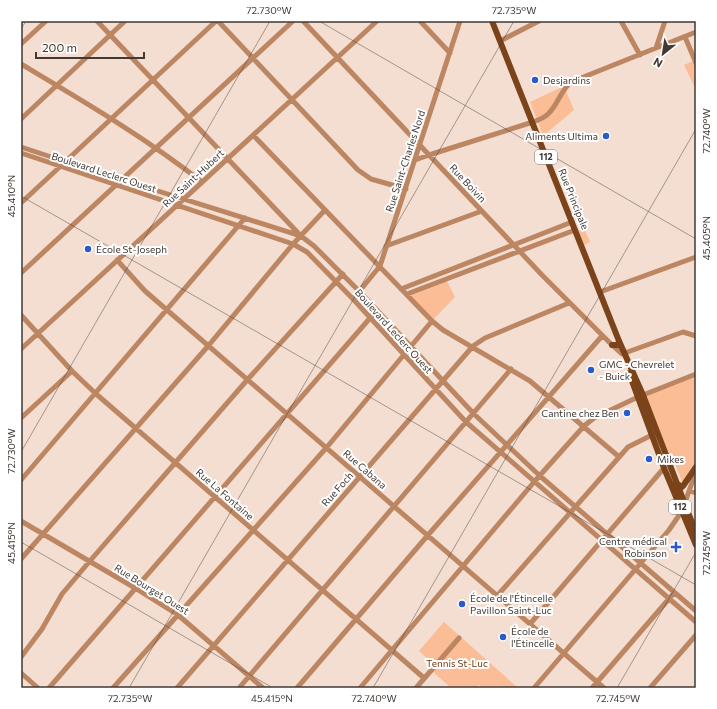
<svg xmlns="http://www.w3.org/2000/svg" width="717" height="709" font-family="Commissioner,sans-serif">
	<style>
		.green { fill: #fbbd96 }
		.lines { fill: none; stroke-linecap: round; stroke-linejoin: round }
		.minor { stroke: #bc8663; stroke-width: 5 }
		.major { stroke: #7a431a; stroke-width: 6 }
		.ticks { fill: none; stroke: #423934; stroke-width: 1; stroke-opacity: 0.45 }
		.poi-dot { fill: #2b5bca; stroke: #fff; stroke-width: 1.5 }
		.labels { text-anchor: middle; stroke-width: 4; stroke-linejoin: round; paint-order: stroke }
		.shield { fill: #fff; stroke: #7b7471; stroke-width: 1 }
		.shield-label { font-size: 9px; font-weight: bold; fill: #423934 }
		.poi-label { font-size: 10px; fill: #423934; stroke: #fff; text-anchor: start }
		.street-label { font-size: 10px; fill: #423934; stroke: #fff }
		.park-label { font-size: 10px; fill: #6f3a12; stroke: #fff }
		.neatline { fill: none; stroke: #423934; stroke-width: 1.5 }
		.ticks-label { font-size: 10px; text-anchor: middle; fill: #423934 }
	</style>
	<rect width="100%" height="100%" fill="#f4ded1"/>
	<path class="green" d="M695 60 696 62V90L684 65Z
		M564 86 574 110 543 136 530 102Z
		M584 228 590 242 584 245 578 230Z
		M446 279 455 297 432 321 407 294Z
		M696 374V467L683 484 673 459 668 458 643 395Z
		M444 622 518 688H482L479 685 476 688H451L431 670 435 665 419 651Z"/>
	<g class="lines">
		<path class="minor" d="M97 21 300 235
			M218 21 358 170 371 179 406 189
			M303 21 542 275 612 345 622 354 683 332 696 336
			M420 21 450 53
			M621 21 640 55
			M685 37 696 63
			M500 41 539 21
			M21 44 46 21
			M656 48 665 21
			M21 64C83 101 146 138 202 182
			M21 119 125 21
			M253 135 432 321 443 330 530 381 618 456
			M21 147C114 178 207 206 301 236L314 246 359 291 474 414 540 476 696 611
			M21 153 293 244 307 252 353 299 466 422 696 622
			M415 160 429 155 533 122C538 120 545 118 549 113 558 104 561 90 571 82L696 32
			M21 203 216 21
			M386 246 482 211
			M117 260 145 291 604 688
			M21 273 293 21
			M401 289 572 222
			M600 292 696 257
			M407 294 575 230
			M353 299 380 266 460 21
			M21 315 72 371 95 393 424 678
			M21 349 377 21
			M21 418 72 371
			M21 480 245 218
			M690 491 696 493
			M21 521 135 588 178 615 263 688
			M21 559 209 345 293 244 325 210
			M497 596 628 447 654 434
			M530 624 664 468
			M21 657 42 629 62 594 89 562 248 379 343 274
			M21 673 38 688
			M49 688 377 310
			M113 688 327 447 432 321
			M177 688 473 346 485 338 569 303
			M239 688 511 369
			M297 688 428 535 602 336
			M360 688 534 482 584 426 594 418 638 397 696 374
			M416 688 459 638
			M534 688 669 530 682 511 695 474
			M592 688 674 593
			M650 688 696 635"/>
		<path class="major" d="M492 21 619 341 643 395 696 533
			M612 345H618L619 341
			M629 373 664 468 696 545
			M676 483 682 487 683 486 696 467"/>
	</g>
	<path class="ticks" d="M319 21 696 239M21 29 26 21M21 196 696 585M21 452 270 21M21 542 273 688M129 688 514 21M373 688 696 129M617 688 696 552"/>
	<g class="poi-dot">
		<circle cx="535" cy="80" r="4"/>
		<circle cx="606" cy="136" r="4"/>
		<circle cx="88" cy="249" r="4"/>
		<circle cx="591" cy="370" r="4"/>
		<circle cx="627" cy="413" r="4"/>
		<circle cx="649" cy="459" r="4"/>
		<path d="M674 541h4v4h4v4h-4v4h-4v-4h-4v-4h4z"/>
		<circle cx="462" cy="604" r="4"/>
		<circle cx="503" cy="637" r="4"/>
	</g>
	<g class="labels">
		<g class="shield">
			<rect x="535" y="150" width="22" height="14" rx="3"/>
			<rect x="669" y="500" width="22" height="14" rx="3"/>
		</g>
		<g class="shield-label">
			<text x="546" y="160">112</text>
			<text x="680" y="510">112</text>
		</g>
		<g class="poi-label">
			<text x="543" y="84">Desjardins</text>
			<text x="598" y="140" text-anchor="end">Aliments Ultima</text>
			<text x="96" y="253">École St-Joseph</text>
			<text x="599" y="368">GMC - Chevrelet<tspan x="599" dy="12">- Buick</tspan></text>
			<text x="619" y="417" text-anchor="end">Cantine chez Ben</text>
			<text x="657" y="463">Mikes</text>
			<text x="667" y="545" text-anchor="end">Centre médical<tspan x="667" dy="12">Robinson</tspan></text>
			<text x="470" y="602">École de l'Étincelle<tspan x="470" dy="12">Pavillon Saint-Luc</tspan></text>
			<text x="511" y="635">École de<tspan x="511" dy="12">l'Étincelle</tspan></text>
		</g>
		<g class="street-label">
			<text transform="translate(405 161) rotate(-72)" y="4">Rue Saint-Charles Nord</text>
			<text transform="translate(104 172) rotate(18)" y="4">Boulevard Leclerc Ouest</text>
			<text transform="translate(193 178) rotate(-43)" y="4">Rue Saint-Hubert</text>
			<text transform="translate(468 183) rotate(47)" y="4">Rue Boivin</text>
			<text transform="translate(574 199) rotate(68)" y="4">Rue Principale</text>
			<text transform="translate(394 331) rotate(48)" y="4">Boulevard Leclerc Ouest</text>
			<text transform="translate(365 469) rotate(41)" y="4">Rue Cabana</text>
			<text transform="translate(337 489) rotate(-49)" y="4">Rue Foch</text>
			<text transform="translate(225 494) rotate(41)" y="4">Rue La Fontaine</text>
			<text transform="translate(152 589) rotate(32)" y="4">Rue Bourget Ouest</text>
		</g>
		<g class="park-label">
			<text x="457" y="667">Tennis St-Luc</text>
		</g>
	</g>
	<rect width="717" height="709" fill="none" stroke="#ffffff" stroke-width="44"/>
	<g transform="translate(663 54) rotate(210)" stroke="#ffffff" stroke-width="3" paint-order="stroke">
	<path d="M0-3L7 15L0 10L-7 15Z" fill="#423934"/>
	<text y="-6" font-size="11" font-weight="bold" text-anchor="middle" fill="#423934">N</text>
	</g>
	<path d="M36 52v6h108v-6" fill="none" stroke="#423934" stroke-width="2"/>
	<text x="42" y="52" font-size="12" fill="#423934" stroke="#ffffff" stroke-width="3" paint-order="stroke">200 m</text>
	<rect x="22" y="22" width="673" height="665" class="neatline"/>
	<g class="ticks-label">
		<text x="269" y="14">72.730°W</text>
		<text x="514" y="14">72.735°W</text>
		<text transform="translate(706 131) rotate(-90)" y="4">72.740°W</text>
		<text transform="translate(11 196) rotate(-90)" y="4">45.410°N</text>
		<text transform="translate(706 238) rotate(-90)" y="4">45.405°N</text>
		<text transform="translate(11 451) rotate(-90)" y="4">72.730°W</text>
		<text transform="translate(11 543) rotate(-90)" y="4">45.415°N</text>
		<text transform="translate(706 553) rotate(-90)" y="4">72.745°W</text>
		<text x="130" y="702">72.735°W</text>
		<text x="272" y="702">45.415°N</text>
		<text x="374" y="702">72.740°W</text>
		<text x="618" y="702">72.745°W</text>
	</g>
</svg>
